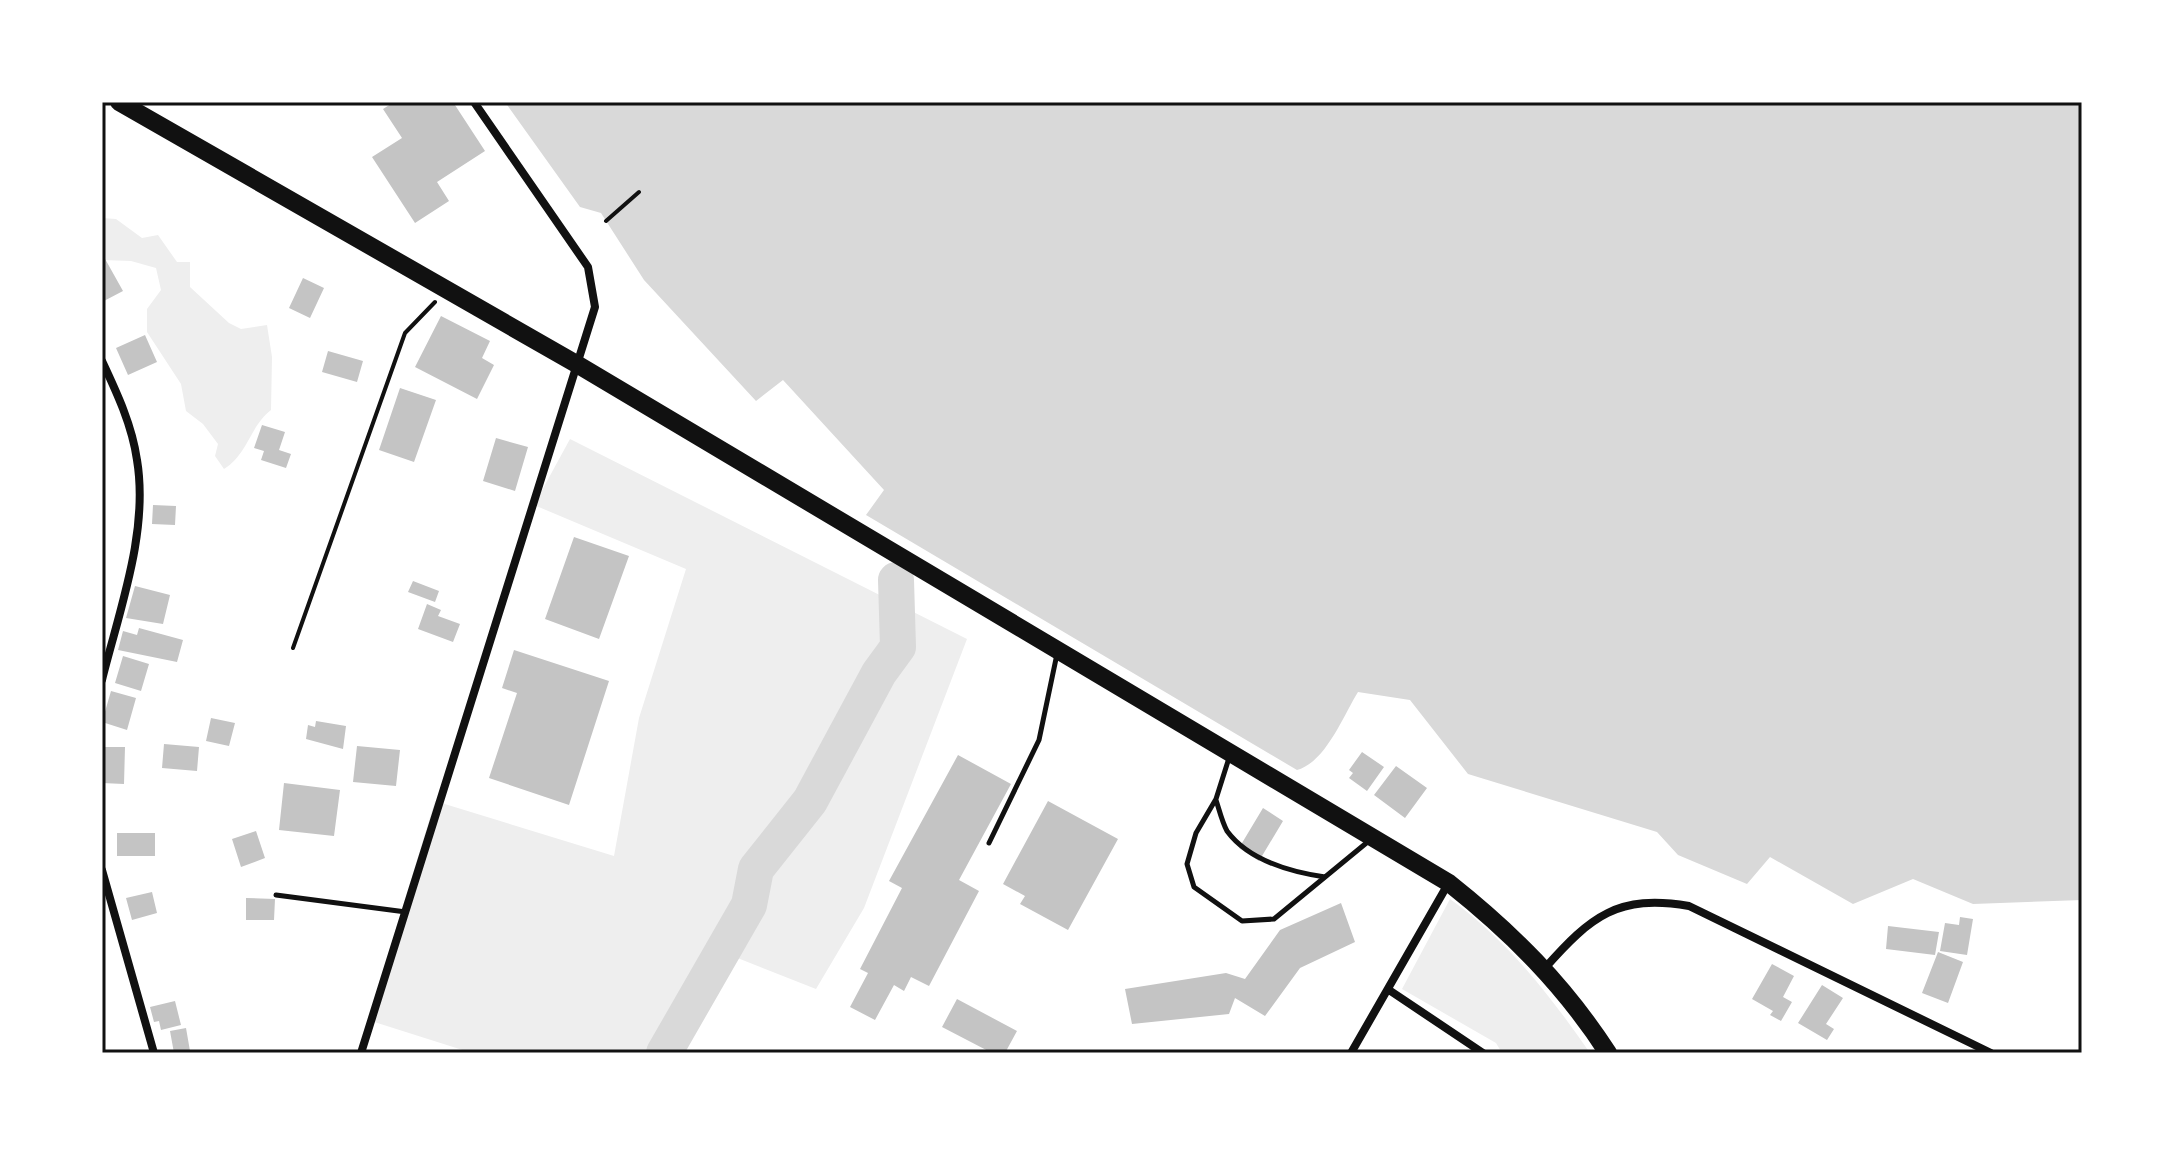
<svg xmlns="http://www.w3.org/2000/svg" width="2184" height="1155" font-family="'Crimson Pro',serif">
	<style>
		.green { fill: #eee }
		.water { fill: #d9d9d9 }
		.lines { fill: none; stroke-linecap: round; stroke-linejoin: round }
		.river { stroke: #d9d9d9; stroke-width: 36 }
		.building { fill: #c4c4c4 }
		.path { stroke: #111; stroke-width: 4 }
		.service { stroke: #111; stroke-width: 5 }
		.minor { stroke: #111; stroke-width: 8 }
		.primary { stroke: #111; stroke-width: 18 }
		.neatline { fill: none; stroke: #111; stroke-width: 3 }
	</style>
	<rect width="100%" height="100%" fill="#fff"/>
	<path class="green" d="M102 218 116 219 142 238 158 235 177 262H190V287L229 323 241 329 267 325 272 357 271 410C250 426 248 454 224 469L215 456 218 444 203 424 186 411 181 384 147 332V309L161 290 156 268 131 261 102 260Z
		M570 439 967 639 864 908 816 989 735 957 682 1053H472L368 1020 435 801 614 856 639 718 686 569 534 505Z
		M1450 899C1509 942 1549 994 1590 1053H1502L1496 1043 1402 989Z"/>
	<path class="water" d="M505 102H2082V900L1973 904 1913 879 1853 904 1770 857 1747 884 1678 855 1657 832 1468 774 1410 700 1358 692C1343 716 1326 762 1297 770L866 515 884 490 783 380 756 401 644 280 601 213 580 207Z"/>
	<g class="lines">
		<path class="river" d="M664 1053 749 905 756 869 810 801 879 673 898 647 896 580"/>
	</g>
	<path class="building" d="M394 102H453L485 151 437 182 449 201 415 223 372 157 402 138 383 109Z
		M104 257 123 291 102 302V258Z
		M303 278 324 288 310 318 289 308Z
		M441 316 490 341 482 358 494 365 477 399 415 367Z
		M145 335 157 362 128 375 116 348Z
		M328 351 363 361 357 382 322 372Z
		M400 388 436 400 414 462 379 450Z
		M262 425 285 432 279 450 291 454 286 468 261 460 264 451 254 448Z
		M496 438 528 447 515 491 483 481Z
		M153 505 176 506 175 525 152 524Z
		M574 537 629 556 599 639 545 619Z
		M413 581 439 591 435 602 408 592Z
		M135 586 170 595 163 624 126 618Z
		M427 604 441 610 438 616 460 624 453 642 418 629Z
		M139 628 183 640 177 662 118 650 123 631 137 635Z
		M514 650 609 681 569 805 489 778 517 693 502 688Z
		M123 656 149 664 141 691 115 683Z
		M111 691 136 698 127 730 102 722Z
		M211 718 235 723 229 746 206 741Z
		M316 721 346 726 343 749 306 739 308 725 315 727Z
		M164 744 199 747 197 771 162 768Z
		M357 746 400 750 396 786 353 782Z
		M102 747H125L124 784 102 783Z
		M1362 752 1384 767 1367 791 1349 778 1353 773 1349 770Z
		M958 755 1011 784 959 880 979 891 929 986 911 977 904 991 894 985 875 1020 850 1007 868 973 860 969 902 888 889 881Z
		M1396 766 1427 788 1405 818 1374 795Z
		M284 783 340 790 334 836 279 830Z
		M1048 801 1118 839 1068 930 1020 904 1025 896 1003 884Z
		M1263 808 1283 821 1259 861 1239 848Z
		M256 831 265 858 241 867 232 839Z
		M117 833H155V856H117Z
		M152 892 157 913 132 920 126 898Z
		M246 898 275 899 274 920H246Z
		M1341 903 1355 942 1300 968 1265 1016 1235 998 1229 1014 1132 1024 1125 989 1226 973 1245 979 1280 930Z
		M1960 917 1973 919 1967 955 1940 951 1945 923 1959 925Z
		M1888 926 1939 932 1935 955 1886 949Z
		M1938 952 1963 962 1948 1003 1922 993Z
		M1772 964 1794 976 1783 997 1792 1002 1781 1021 1770 1015 1773 1011 1752 999Z
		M1822 985 1843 998 1826 1024 1834 1029 1827 1040 1798 1023Z
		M957 999 1017 1031 1005 1053H992L942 1027Z
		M175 1001 181 1025 161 1030 159 1021 154 1022 150 1007Z
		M186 1028 190 1051 174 1053 170 1031Z"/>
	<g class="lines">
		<path class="path" d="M606 221 639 192
			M293 648 405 333 435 302"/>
		<path class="service" d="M1229 758 1216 799 1196 833 1187 864 1194 887 1242 921 1274 919 1370 840
			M1216 800C1219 809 1222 822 1227 831 1249 861 1291 872 1325 877
			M989 843 1039 740 1057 654
			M276 895 406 912"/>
		<path class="minor" d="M102 361C117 393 132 425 137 460 149 532 119 611 102 680
			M102 870 154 1053
			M1545 968C1591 916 1618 894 1689 906L1991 1053
			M1389 990 1483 1053
			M361 1053 595 307 588 267 474 102
			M1351 1053 1448 884"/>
		<path class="primary" d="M119 102 580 366 1449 883C1512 933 1564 985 1608 1053"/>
	</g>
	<rect width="2184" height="1155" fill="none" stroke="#ffffff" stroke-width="208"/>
	<rect x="104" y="104" width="1976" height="947" class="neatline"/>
</svg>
